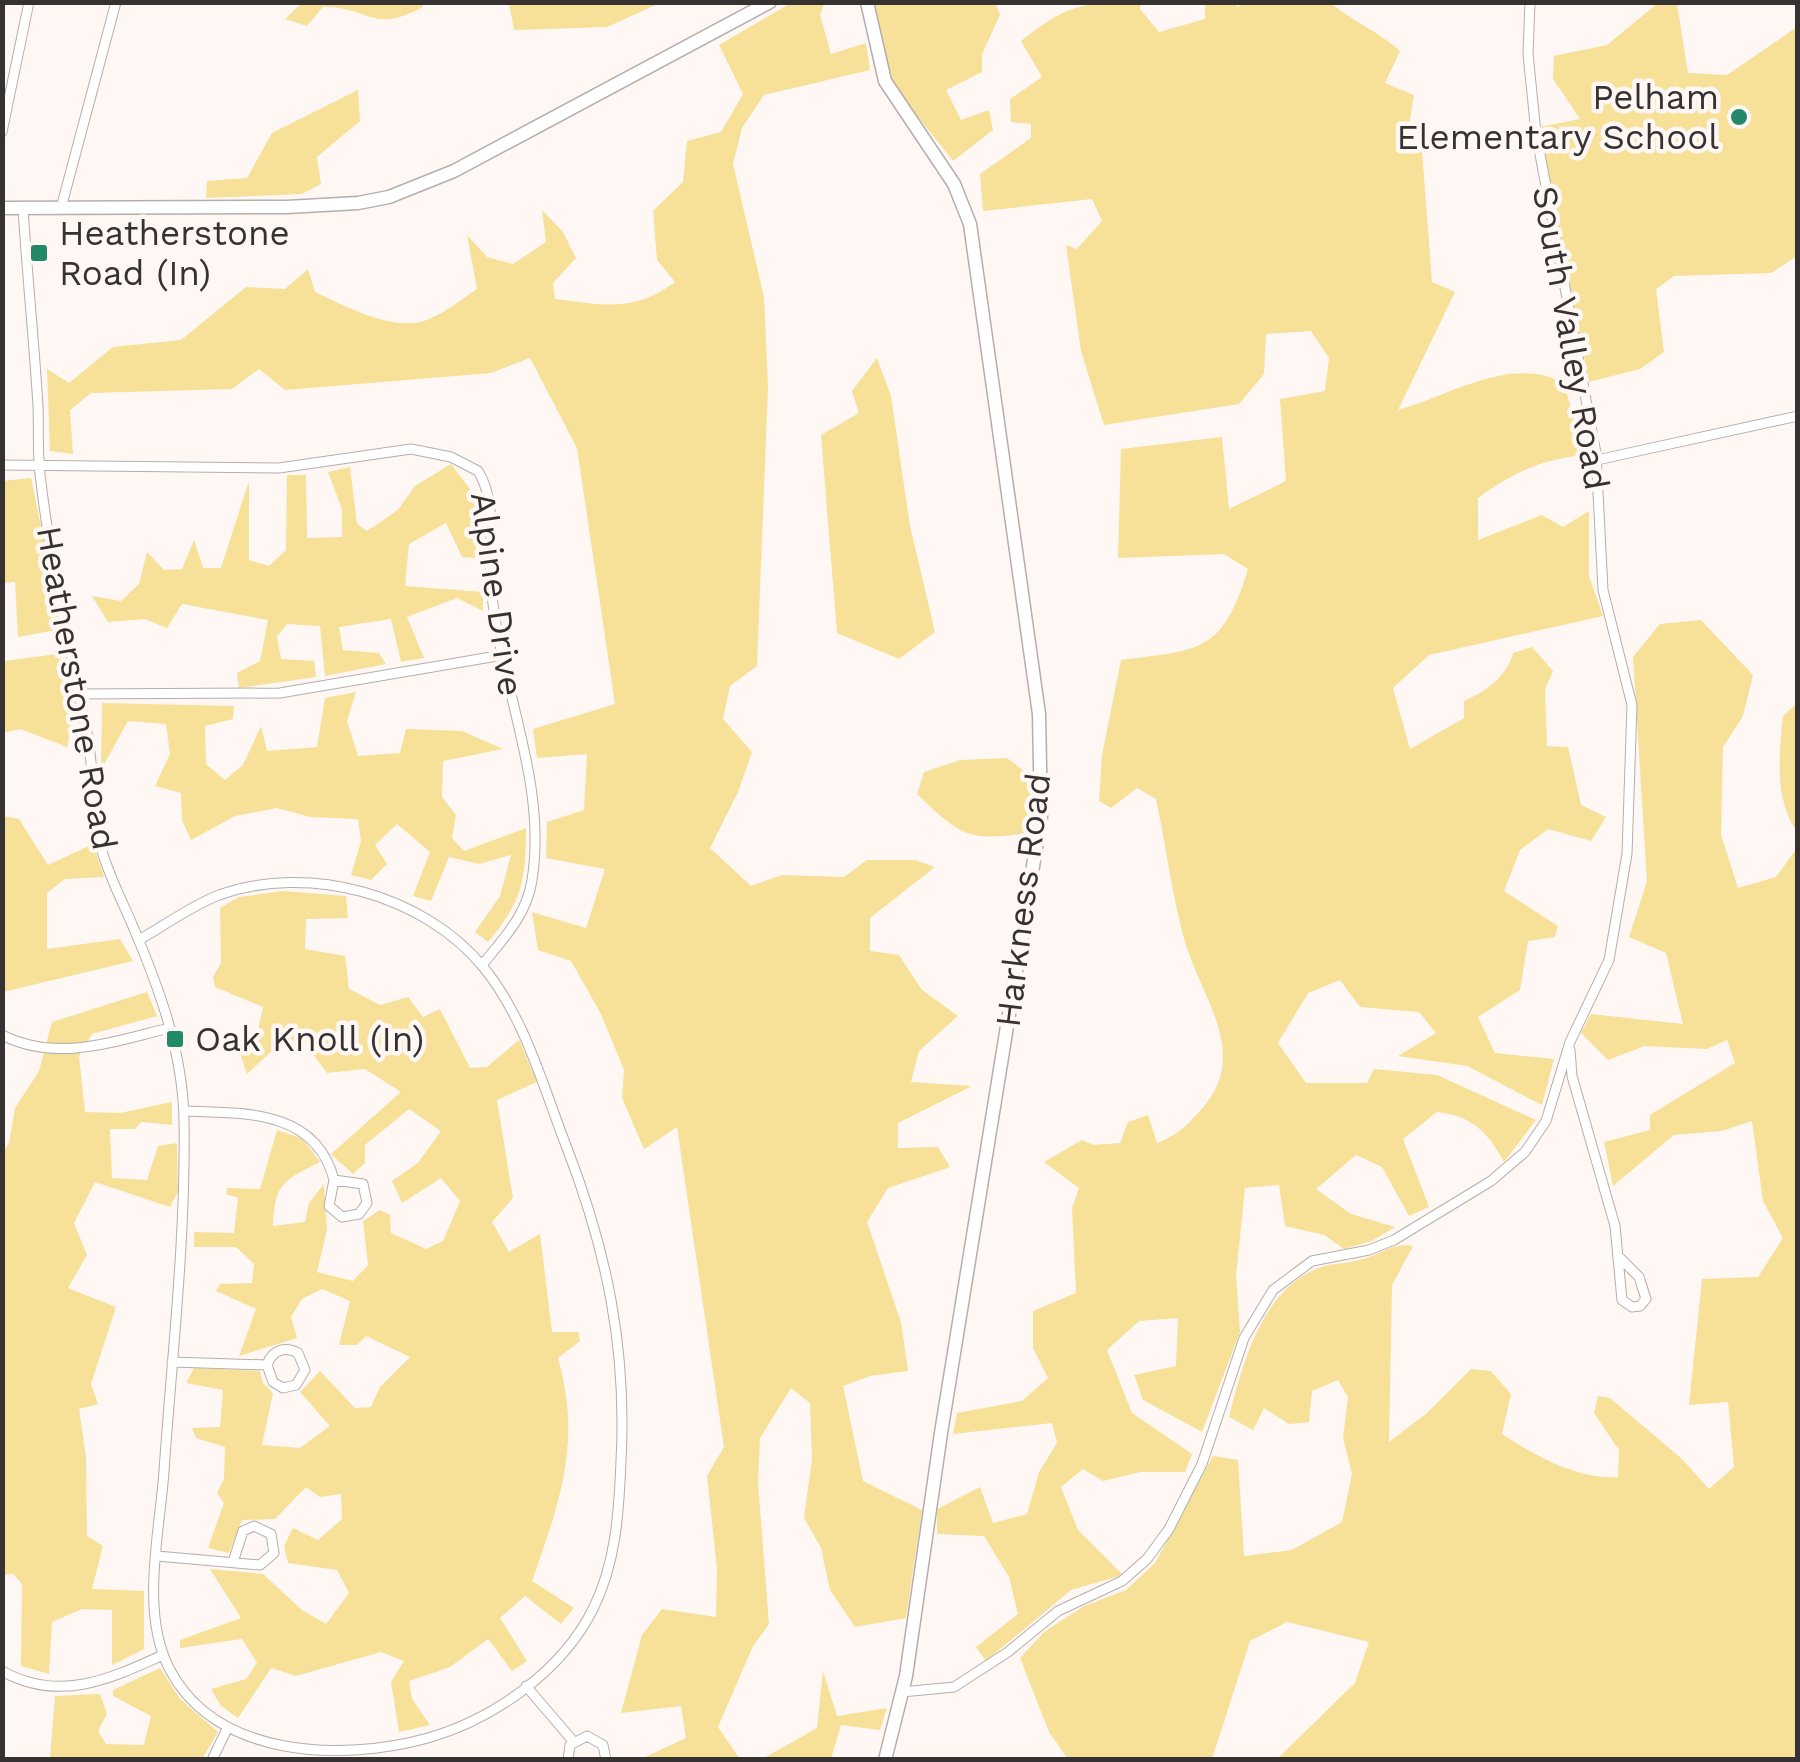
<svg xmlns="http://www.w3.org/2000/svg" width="1800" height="1762" font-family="'Work Sans',sans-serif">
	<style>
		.green { fill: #f7e098 }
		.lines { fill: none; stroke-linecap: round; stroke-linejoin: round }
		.street-casing { stroke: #b5aeab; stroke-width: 11 }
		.secondary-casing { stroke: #b5aeab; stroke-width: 15 }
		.street { stroke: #fff; stroke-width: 9 }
		.secondary { stroke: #fff; stroke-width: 12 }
		.poi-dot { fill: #228a66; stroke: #fff7f4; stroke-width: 4 }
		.labels { text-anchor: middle; stroke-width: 9; stroke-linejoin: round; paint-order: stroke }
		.poi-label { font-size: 35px; fill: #353231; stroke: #fff7f4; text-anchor: start }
		.street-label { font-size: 35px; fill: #353231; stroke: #fff7f4 }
	</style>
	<rect width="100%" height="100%" fill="#fff7f4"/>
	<path class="green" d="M1246 2 1331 3C1353 22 1378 31 1400 51L1385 83 1414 95 1408 131 1422 151 1432 282 1455 292 1398 410C1451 395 1511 355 1564 383L1584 455C1542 459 1512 473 1478 498V540L1542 515 1563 527 1589 511V576L1603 616 1429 655 1393 688 1410 749 1464 718V701C1485 692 1507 677 1513 653L1532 647 1553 671 1545 689 1547 746 1568 747 1581 805 1606 817 1591 841 1548 829 1520 850 1504 891 1558 926 1555 937 1528 941 1520 990 1478 1017 1495 1053 1554 1059 1542 1105 1467 1066 1398 1056 1436 1033 1419 1012 1360 1007 1340 980 1308 993 1278 1043 1306 1083H1367L1374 1069 1437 1075 1536 1120 1504 1162C1488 1132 1472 1116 1437 1112L1403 1139 1429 1207 1409 1216 1382 1167 1356 1155 1316 1189 1351 1214 1395 1227 1372 1241 1344 1249 1324 1235 1285 1226 1279 1185 1245 1188 1236 1276 1240 1332 1202 1432 1143 1400 1134 1375 1176 1366 1178 1318 1139 1321 1107 1350 1132 1413 1192 1454 1185 1472H1140L1103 1481 1083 1469 1061 1487 1078 1530 1123 1575 1071 1590 986 1661 976 1647 1018 1614 1009 1577 984 1536 937 1534V1509L980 1487 993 1523 1027 1514 1039 1472 1057 1443 1052 1423 953 1434 957 1413 1022 1401 1048 1378 1033 1348V1311L1076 1293 1072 1208 1079 1188 1044 1162 1082 1140 1093 1145 1120 1143 1128 1122 1148 1115 1157 1143C1176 1136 1185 1127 1199 1112 1252 1056 1203 1002 1185 942 1172 896 1166 846 1156 799L1137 788 1111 808 1099 801 1102 755 1121 660C1201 650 1223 652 1248 569L1224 554 1118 558 1121 449 1222 437 1229 509 1286 481 1280 399 1325 391 1329 358 1311 331 1266 334 1264 374 1239 404 1104 425 1081 351 1066 245 1077 249 1102 221 1092 199 983 211 980 174 1031 138V124L1011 122 1010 99 1042 77 1021 41C1070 3 1080 3 1141 3L1140 9 1159 32 1205 19V3H1236L1237 7Z
		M422 3 423 7C371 35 370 6 323 7L307 26 285 19 302 3Z
		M509 3 510 2 660 3 607 27 514 30Z
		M791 3H824L820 15 831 54 866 43 870 70 764 95 742 128 733 164 764 297 768 387 757 666 730 686 723 719 752 752 738 792 710 848 751 886 782 875 844 877 867 860H915L935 867 870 918V951L899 955 922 990 958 1016 919 1051 911 1082 972 1086 898 1123V1148L938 1147 950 1167 888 1188 867 1222 901 1322 908 1371 870 1376 843 1386 863 1481 922 1510 906 1618 855 1627 830 1590 821 1548 804 1518 812 1459 810 1403 791 1388 760 1438 758 1483 769 1624 753 1646 718 1727 740 1759H641L686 1738 681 1706 621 1713 642 1635 662 1609 716 1617 717 1569 707 1476 724 1447 677 1127 644 1149 622 1098 624 1070 601 1014 571 961 538 950 532 912 586 928 605 869 546 858 547 822 584 810 587 754 537 758 533 729 615 704 577 448 530 358 491 373 285 390 259 369 232 389 91 393 70 410 73 454 50 451 47 369 69 383 113 347 181 340 246 287 285 289 308 269 315 292C345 306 395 334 429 319 446 312 462 299 477 289L467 235 487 257 513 264 546 242 542 210 563 232 576 258 553 283 555 299C604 305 633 313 675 282L657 260 653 211 683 182 687 141 721 132 743 94 719 45Z
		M875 3H996L1000 15 982 54V72L946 90 961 120 989 110 993 130 953 161 900 94 881 56Z
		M1658 3H1677L1688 73 1727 75 1797 27V256L1771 273 1674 276 1656 289 1664 352 1640 369 1589 382 1539 127 1580 119 1553 79 1554 56 1607 45Z
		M358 90 360 121 317 157 321 184 302 194 206 198 207 181 247 178 272 133Z
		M877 358 891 396 910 526 935 632 899 659 837 633 821 435 859 413 852 391Z
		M451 464 476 497V558L462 557 446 523 409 544 405 586 483 592V611L457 598 407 617 424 658 401 662 391 619 339 627 343 650 379 653 386 664 325 676 320 626 287 624 277 636 281 659 314 661 316 677 239 688 237 673 260 661 268 620 182 604 167 628 145 619 108 622 92 596 121 601 139 584 147 552 164 570 182 569 194 540 203 568H221L249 481V560L269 566 286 550 287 475H306L307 538 342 537V509L328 472 350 467 357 524 367 531 398 510 415 486Z
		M31 478 62 629 18 637 15 582 3 583 2 481Z
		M1701 620 1753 675 1743 716 1723 747 1721 835 1738 888 1776 877 1797 848V1759H1277L1355 1683 1369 1642 1287 1622 1250 1641 1212 1759H1068L1049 1732 1020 1658 1044 1632 1084 1606 1126 1590 1155 1563 1213 1456 1238 1460 1244 1556 1292 1550 1342 1522 1352 1474 1343 1438 1348 1397 1338 1380 1312 1391 1309 1422 1289 1424 1264 1408 1253 1430 1229 1417C1243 1362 1263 1285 1324 1266 1337 1263 1350 1263 1363 1259 1382 1254 1392 1242 1413 1246L1392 1285 1389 1442 1427 1413 1471 1369 1491 1371 1511 1394 1502 1434C1535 1456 1578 1480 1618 1477L1619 1450 1594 1413 1598 1396 1610 1398 1682 1459 1709 1489 1734 1467 1728 1402 1689 1405 1702 1279 1758 1277 1783 1238 1763 1201 1752 1121 1722 1131 1674 1135 1613 1186 1604 1142 1650 1130V1115L1735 1063 1727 1040 1707 1049 1645 1046 1608 1060 1581 1033 1591 1014 1683 1024 1666 953 1629 937 1647 881 1633 657 1660 624Z
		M65 653 71 727 67 747 20 729 3 733V661Z
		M356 692 347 721 358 756 400 753 406 729 462 731 503 749 443 761 442 797 456 815 452 838 464 851 526 828C526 880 522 902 488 942L475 932 500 896 511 855 479 864 449 857 431 901 413 896 430 852 397 824 375 845 387 864 371 880 351 875 361 841 358 819 310 817 277 808 235 816 191 840 182 820 181 793 155 786 170 754 166 724 128 721 101 770 102 703 234 706 233 719 205 726 206 764 225 780 243 765 261 726 267 751 317 747 325 698Z
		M1797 703V832C1774 799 1779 754 1783 716Z
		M1007 758 1032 777 1036 796 1027 833C967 842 960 835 917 794L924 772 960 760Z
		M3 816 19 819 48 865 93 844 104 877 65 879 47 893V949L120 939 133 961 3 992Z
		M282 891 346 896 348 918 306 919 305 949 345 956 349 989 380 1005 408 997 423 1017 440 1009 470 1068 487 1067 519 1040 537 1082 497 1100 513 1198 492 1222 509 1252 540 1234 552 1332H578L580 1341 558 1358C582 1443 560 1501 532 1581L574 1608 561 1624 525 1596 500 1618 527 1661 512 1671 488 1639 450 1667 409 1681 412 1699 430 1725 399 1732 391 1682 404 1661 381 1652 296 1676 271 1668 238 1718 221 1706 211 1689 246 1679 257 1663 242 1639 180 1648V1640L241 1618 210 1569 263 1574 302 1610 326 1624 349 1593 337 1570 288 1563 284 1546 293 1528 318 1540 342 1519 341 1494 320 1497 306 1487 275 1519 242 1520 229 1553 208 1548 224 1503 217 1493 224 1479 225 1447 196 1438 192 1428 220 1427 223 1390 186 1383 194 1368 260 1371 263 1383 273 1393 262 1445 300 1448 330 1426 300 1392 320 1371 355 1408 371 1407 380 1387 410 1357 366 1336 357 1345H339L350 1301 322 1289 302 1299 291 1317 297 1338 239 1356 256 1309 216 1291 220 1284 252 1283 254 1264 236 1247H194V1232L234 1233 238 1198 226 1194 227 1188 260 1189 277 1130 303 1139 320 1162C284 1180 274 1184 273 1226L305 1222 309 1203 324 1184 327 1230 317 1272 353 1281 368 1265 363 1221 380 1210 390 1215 391 1233 426 1249 443 1241 460 1201 441 1178 402 1203 392 1181 418 1163 441 1131 409 1109 365 1145V1163L353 1174 331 1154 401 1092 365 1069 327 1073 305 1044 284 1040 247 1074 240 1053 220 1047 222 1039 258 1030 263 1007 215 987 213 977 221 963 220 908 239 897Z
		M147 992 157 1016 92 1034 79 1056 85 1112 120 1113 172 1102V1125L141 1122 135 1129H110L112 1178 147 1180 158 1146 177 1143 178 1192 170 1207 95 1182 74 1223 87 1255 68 1288 116 1307 91 1384 98 1404 79 1409 86 1457 87 1536 103 1546 92 1589 144 1591V1649L112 1665V1610L82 1609 52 1622 49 1674 21 1666 22 1584 13 1574 3 1575V1152L9 1143 15 1108 39 1071 52 1022Z
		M160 1668 180 1699 218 1732 202 1759H50L55 1696 100 1694 107 1714 98 1731 106 1744 144 1745 151 1716 113 1696V1690Z
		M823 1671 837 1716 887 1708 880 1730 841 1725 831 1759H762L817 1728Z"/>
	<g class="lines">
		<defs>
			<path id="street" d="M2 132 29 2
				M23 208C27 274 34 340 38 406 39 432 37 457 41 482 51 568 71 653 88 738 94 773 92 809 100 844 107 873 123 902 134 929 160 990 183 1054 184 1120 186 1237 172 1355 164 1471 160 1531 140 1611 169 1668 215 1758 341 1762 428 1738 494 1719 562 1671 593 1609 616 1563 619 1512 621 1461 627 1349 607 1252 567 1148 543 1087 526 1020 484 968 424 894 308 863 219 895 191 906 165 925 139 940
				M61 208 116 2
				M1597 460 1798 416
				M2 465 279 468 411 449 451 457 478 471C498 502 488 549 491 584 498 683 548 781 532 880 527 915 503 939 482 965
				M78 694 280 693 503 655
				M2 1035C58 1063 114 1041 170 1028
				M1570 1050 1572 1076 1615 1226 1622 1300 1632 1307 1640 1306 1646 1299 1639 1277 1620 1258
				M184 1111C243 1113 316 1109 334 1180L363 1184 367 1203 359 1214 342 1217 329 1206 334 1180
				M172 1362 267 1365C272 1350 285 1346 298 1353L305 1370 296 1385 283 1388 273 1382 267 1365
				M157 1556 260 1565 274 1553 271 1534 254 1526 243 1531 233 1562
				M2 1671C59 1703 110 1679 163 1655
				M526 1686 573 1741
				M902 1692 954 1687 1008 1652 1058 1611 1122 1581 1147 1559 1169 1529 1202 1464 1244 1338 1273 1290 1312 1261 1369 1250 1394 1240 1491 1181 1525 1152 1546 1121 1570 1042 1609 960 1627 854 1632 705 1603 590 1596 453 1536 133 1528 54 1530 2
				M212 1760 226 1731
				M568 1760 570 1745 587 1736 603 1745 606 1760"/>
			<path id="secondary" d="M867 2 885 81 954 184 970 224 1039 714 1041 817 941 1433 906 1676 885 1760
				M2 208 287 207 358 203 389 197 454 171 770 2"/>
		</defs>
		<use href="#street" class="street-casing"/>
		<use href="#secondary" class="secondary-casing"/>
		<use href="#street" class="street"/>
		<use href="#secondary" class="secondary"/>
	</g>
	<g class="poi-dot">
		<circle cx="1739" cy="117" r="10"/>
		<rect x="29" y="243" width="20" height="20" rx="5"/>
		<rect x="165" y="1029" width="20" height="20" rx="5"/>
	</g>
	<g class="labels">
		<g class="poi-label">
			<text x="1719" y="109" text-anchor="end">Pelham<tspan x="1719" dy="40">Elementary School</tspan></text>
			<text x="59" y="245">Heatherstone<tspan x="59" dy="40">Road (In)</tspan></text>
			<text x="195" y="1051">Oak Knoll (In)</text>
		</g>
		<g class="street-label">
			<text transform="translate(1571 338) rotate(80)" y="12">South Valley Road</text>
			<text transform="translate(497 594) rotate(82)" y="12">Alpine Drive</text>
			<text transform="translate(77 688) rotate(80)" y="12">Heatherstone Road</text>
			<text transform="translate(1023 900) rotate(-83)" y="12">Harkness Road</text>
		</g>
	</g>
	<rect width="1800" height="1762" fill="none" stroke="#353231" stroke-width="10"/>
</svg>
